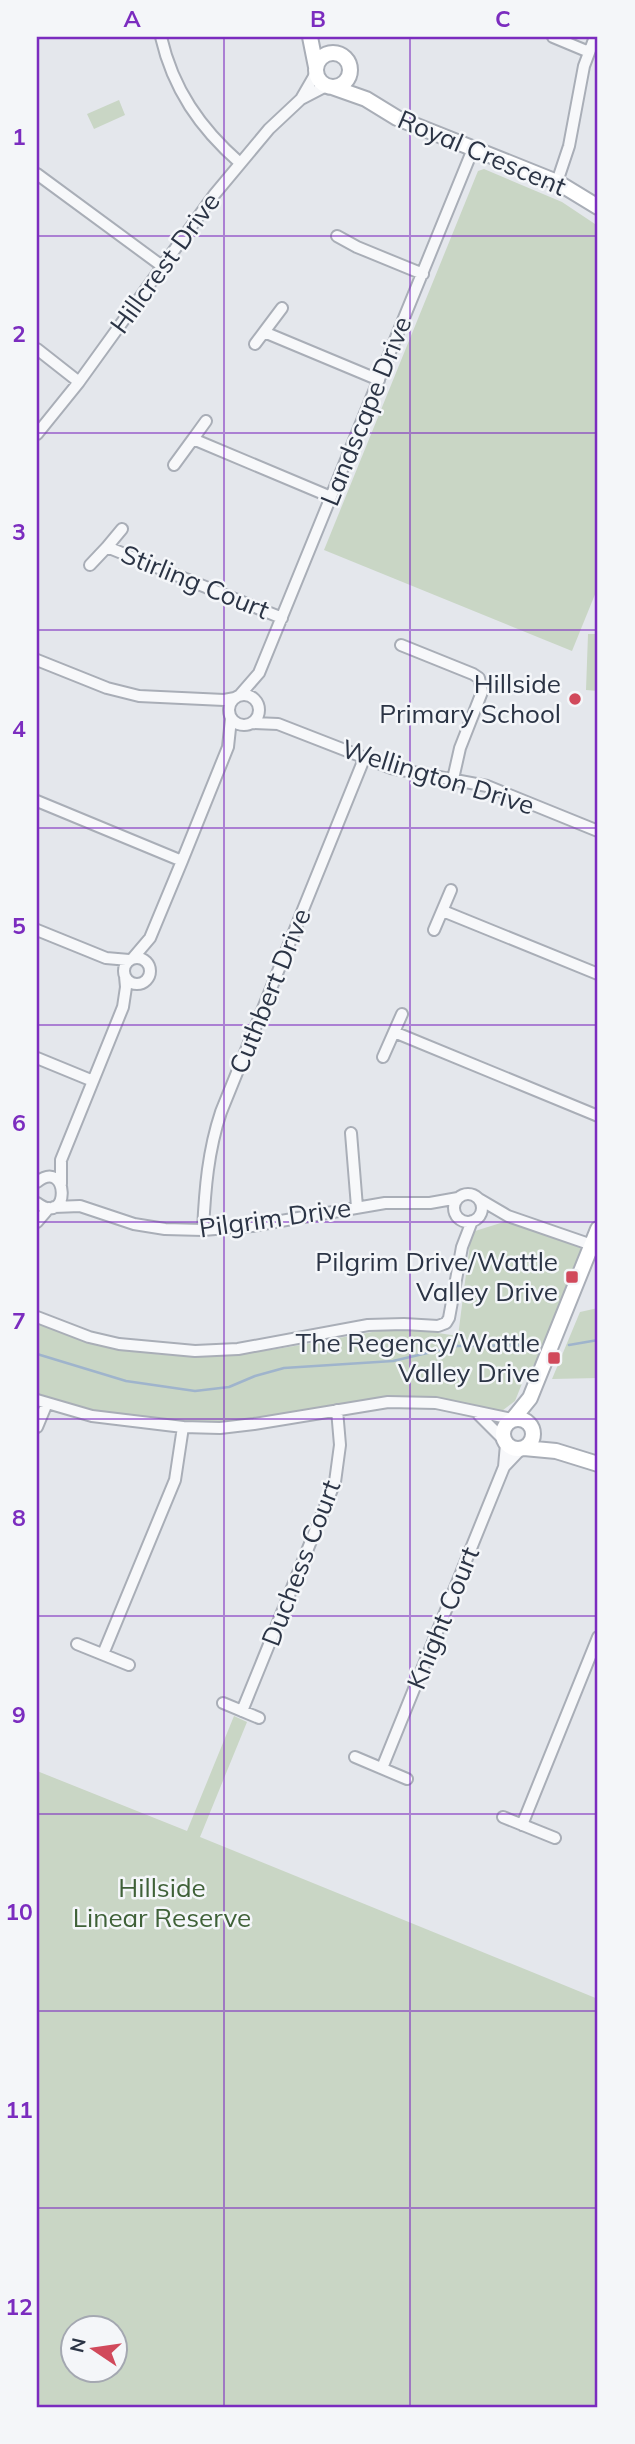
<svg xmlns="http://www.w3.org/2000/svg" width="635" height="2444" font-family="Mulish,sans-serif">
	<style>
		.green { fill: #c9d6c5; fill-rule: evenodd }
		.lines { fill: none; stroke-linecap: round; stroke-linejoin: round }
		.stream { stroke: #9fb4cc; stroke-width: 2.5 }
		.street-casing { stroke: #a9aeb7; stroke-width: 14 }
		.secondary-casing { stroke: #a9aeb7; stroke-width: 18 }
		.street { stroke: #f7f8fa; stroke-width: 10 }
		.secondary { stroke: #fff; stroke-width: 14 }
		.grid { fill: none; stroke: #7b2cbf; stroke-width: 2; stroke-opacity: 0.55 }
		.poi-dot { fill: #d1495b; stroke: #f4f6f9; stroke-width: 2.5 }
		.labels { text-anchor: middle; stroke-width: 5; stroke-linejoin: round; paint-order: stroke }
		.street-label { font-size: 26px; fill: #2b3445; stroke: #f4f6f9 }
		.poi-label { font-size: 26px; fill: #2b3445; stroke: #f4f6f9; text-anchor: end }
		.park-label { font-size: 26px; fill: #3f6138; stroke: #f4f6f9 }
		.neatline { fill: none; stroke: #7b2cbf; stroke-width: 2.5 }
		.grid-label { font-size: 23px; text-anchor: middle; font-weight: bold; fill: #7b2cbf }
	</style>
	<rect width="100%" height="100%" fill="#e4e7ec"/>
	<path class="green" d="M119 100 125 115 94 129 87 114Z
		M484 169 562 202 598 226V587L572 651 324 550 478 171Z
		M588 634H598V691L586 690Z
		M507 1221 574 1243 581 1249 583 1260 547 1348 525 1376 515 1401 498 1414C473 1406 447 1397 420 1397 349 1395 280 1421 209 1423 152 1425 91 1415 37 1394V1322C76 1336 115 1349 156 1354 232 1363 316 1341 390 1329L418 1330 458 1336 470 1243 475 1231Z
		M598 1308V1378L552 1379 580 1312Z
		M234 1716 247 1722 200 1837 598 1999V2407H37V1771L187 1831ZM116 2328V2370H74V2328Z"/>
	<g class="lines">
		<path class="stream" d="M569 1345 598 1340
			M37 1354 126 1381 195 1391 229 1387 255 1376 284 1368 393 1361 457 1346 534 1345"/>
		<defs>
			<path id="street" d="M161 37C173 89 200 128 240 163
				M553 37 589 52
				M301 99 326 86
				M37 174 162 266
				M557 182 569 146 584 66 595 37
				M337 236 357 247 423 274
				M264 332 282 308
				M255 344 264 332 379 380
				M37 349 79 382
				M37 434 79 382 214 195 269 129 301 99 316 73
				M193 439 206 421
				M174 465 193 439 331 497
				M107 547 122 529
				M90 565 107 547 282 618
				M401 645 473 674 479 678 482 692 460 748 453 779
				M37 660 107 688 139 696 224 700 235 698
				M229 710a15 15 0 1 1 30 0a15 15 0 1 1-30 0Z
				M239 696 259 673 473 149
				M252 723 278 724 391 768 487 786 598 831
				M37 801 182 861
				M443 911 598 974
				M37 930 106 958 129 960
				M434 930 451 890
				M133 958 150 938 182 861 228 747 231 719
				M124 971a13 13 0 1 1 26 0a13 13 0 1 1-26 0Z
				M394 1032 598 1116
				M383 1057 402 1014
				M37 1058 93 1081
				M351 1133 357 1207
				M37 1182C69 1157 71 1228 37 1203
				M61 1184V1160L123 1007 126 987 125 976
				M454 1208a14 14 0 1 1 28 0a14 14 0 1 1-28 0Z
				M479 1199 508 1216 592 1245
				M54 1207 80 1206 134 1224 165 1229 203 1230 252 1226 385 1203H430L458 1198
				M37 1222 49 1208
				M203 1230C205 1189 208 1151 221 1112L364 759
				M37 1317 89 1337 119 1344 195 1351 238 1349 368 1325 404 1324 438 1326 446 1323 449 1318 462 1247 472 1221
				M37 1400 92 1416 183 1427 220 1428 254 1424 388 1402 436 1403 512 1419
				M479 1415 504 1440
				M37 1427 47 1403
				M504 1467 521 1449
				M77 1644 129 1665
				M103 1654 175 1480 183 1427
				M223 1703 259 1718
				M242 1711 335 1482 340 1445 337 1410
				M355 1757 407 1779
				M382 1768 504 1467 506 1444
				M503 1817 555 1838
				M522 1825 598 1637"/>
			<path id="secondary" d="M310 37 316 67
				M316 70a17 17 0 1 1 34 0a17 17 0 1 1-34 0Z
				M332 87 366 99 397 118 557 182 598 207
				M503 1434a15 15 0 1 1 30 0a15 15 0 1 1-30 0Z
				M513 1419 530 1398 598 1229
				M524 1448 556 1451 598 1464"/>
		</defs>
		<use href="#street" class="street-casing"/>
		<use href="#secondary" class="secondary-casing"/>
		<use href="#street" class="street"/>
		<use href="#secondary" class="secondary"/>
	</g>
	<path class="grid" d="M224 37V2407M410 37V2407M37 236H598M37 433H598M37 630H598M37 828H598M37 1025H598M37 1222H598M37 1419H598M37 1616H598M37 1814H598M37 2011H598M37 2208H598"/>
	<g class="poi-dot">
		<circle cx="575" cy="699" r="7"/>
		<rect x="565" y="1270" width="14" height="14" rx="3.5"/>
		<rect x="547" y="1351" width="14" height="14" rx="3.5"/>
	</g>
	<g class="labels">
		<g class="street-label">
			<text transform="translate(482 153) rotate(23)" y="9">Royal Crescent</text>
			<text transform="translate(165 263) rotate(-54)" y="9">Hillcrest Drive</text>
			<text transform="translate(366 411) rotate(-68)" y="9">Landscape Drive</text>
			<text transform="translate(195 582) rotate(22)" y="9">Stirling Court</text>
			<text transform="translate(438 777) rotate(17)" y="9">Wellington Drive</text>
			<text transform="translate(270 991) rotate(-68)" y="9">Cuthbert Drive</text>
			<text transform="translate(275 1218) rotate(-8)" y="9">Pilgrim Drive</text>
			<text transform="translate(301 1563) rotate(-69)" y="9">Duchess Court</text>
			<text transform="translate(443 1618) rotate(-68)" y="9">Knight Court</text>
		</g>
		<g class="poi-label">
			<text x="561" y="693">Hillside<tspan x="561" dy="30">Primary School</tspan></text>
			<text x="558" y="1271">Pilgrim Drive/Wattle<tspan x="558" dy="30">Valley Drive</tspan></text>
			<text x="540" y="1352">The Regency/Wattle<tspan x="540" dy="30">Valley Drive</tspan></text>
		</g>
		<g class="park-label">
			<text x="162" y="1897">Hillside<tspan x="162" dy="30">Linear Reserve</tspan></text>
		</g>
	</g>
	<rect width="635" height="2444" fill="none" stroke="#f4f6f9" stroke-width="77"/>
	<g transform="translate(94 2349) rotate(283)"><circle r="33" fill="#f4f6f9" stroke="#a4a8b1" stroke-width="2"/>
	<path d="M0-5L12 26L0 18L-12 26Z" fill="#d1495b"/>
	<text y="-10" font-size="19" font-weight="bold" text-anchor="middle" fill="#2b3445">N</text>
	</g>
	<rect x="38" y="38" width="558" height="2368" class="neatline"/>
	<g class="grid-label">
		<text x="132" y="27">A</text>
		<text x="318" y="27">B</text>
		<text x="503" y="27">C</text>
		<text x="19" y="145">1</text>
		<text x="19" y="342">2</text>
		<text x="19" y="540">3</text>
		<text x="19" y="737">4</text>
		<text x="19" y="934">5</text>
		<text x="19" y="1131">6</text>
		<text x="19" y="1329">7</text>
		<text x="19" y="1526">8</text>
		<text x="19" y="1723">9</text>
		<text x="19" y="1920">10</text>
		<text x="19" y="2118">11</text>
		<text x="19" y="2315">12</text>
	</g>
</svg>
